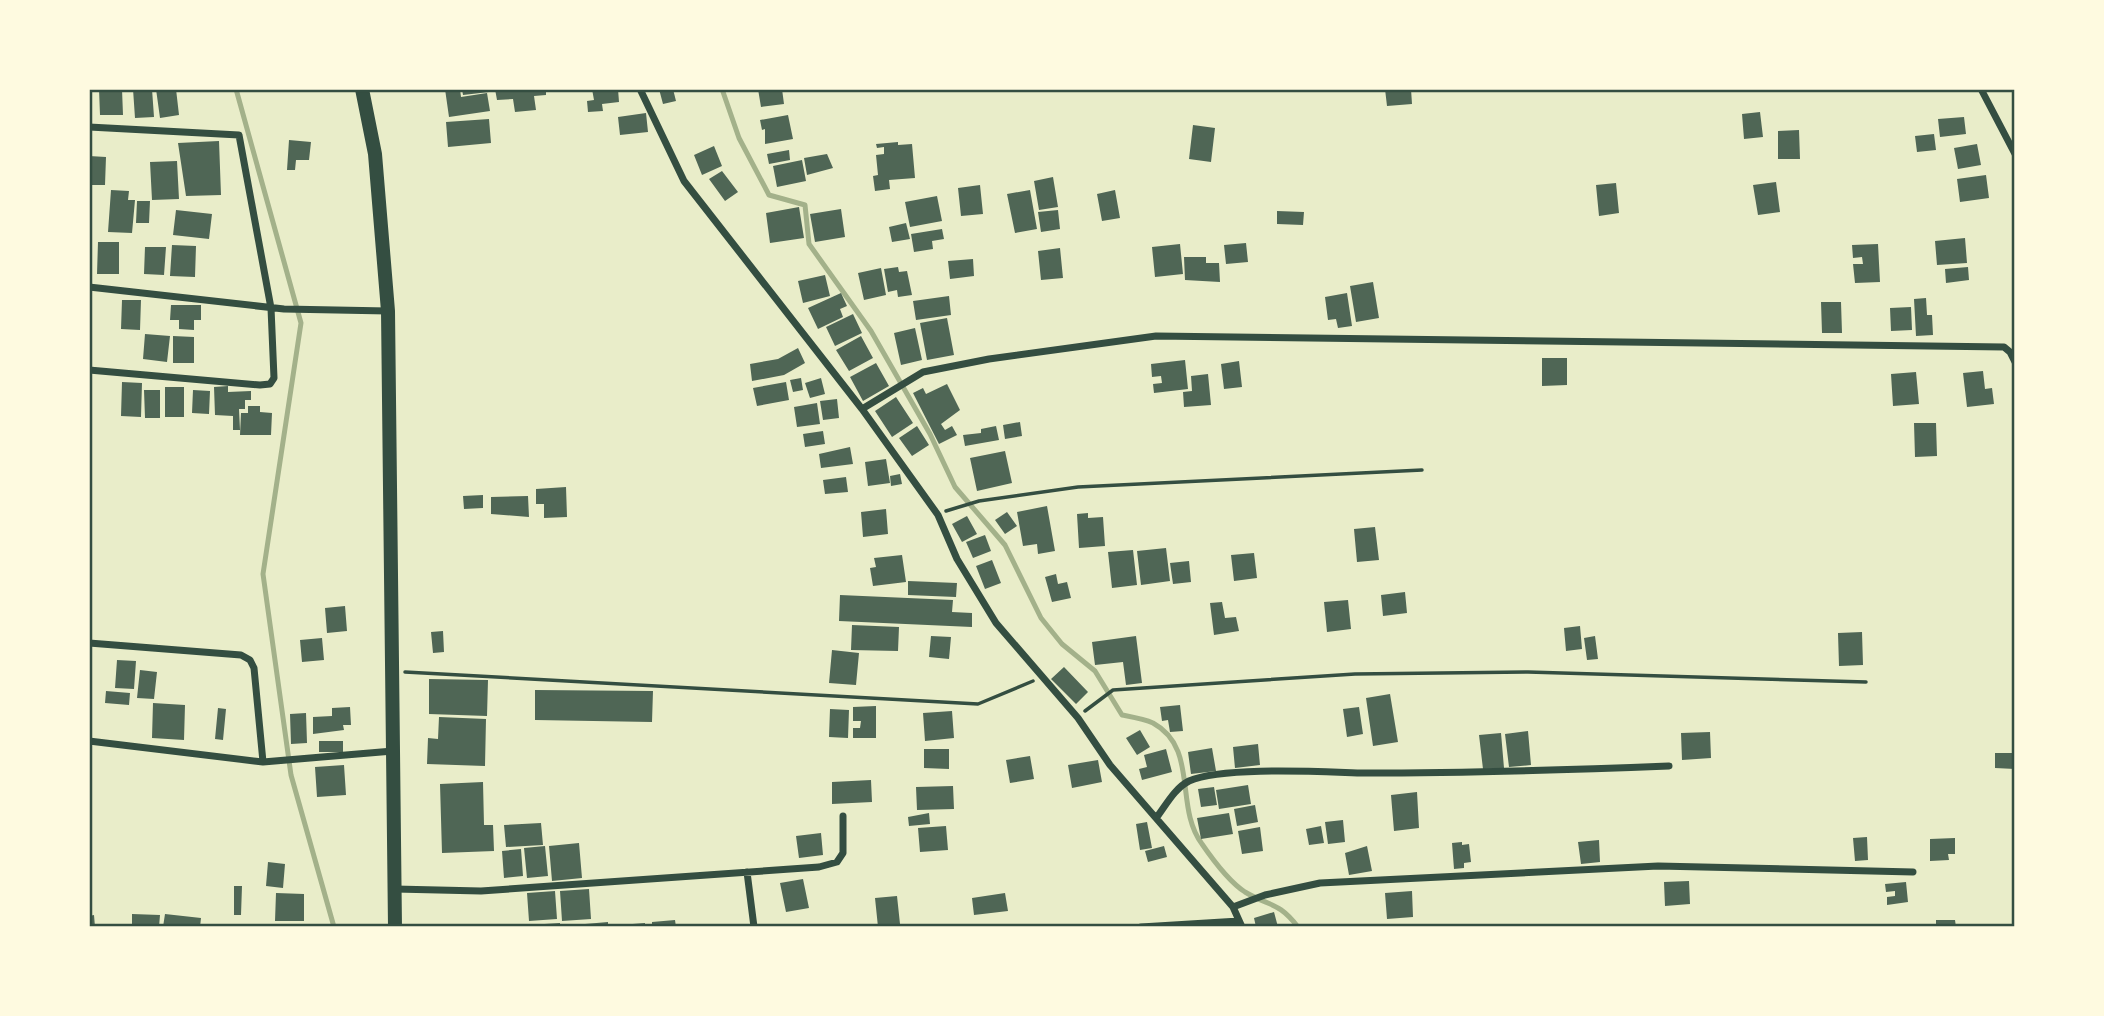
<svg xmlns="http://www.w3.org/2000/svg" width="2104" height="1016" font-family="Figtree,sans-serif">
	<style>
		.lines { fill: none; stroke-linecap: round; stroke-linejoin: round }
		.stream { stroke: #a3b18a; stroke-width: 5 }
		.building { fill: #4f6655 }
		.path { stroke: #344e41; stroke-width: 3.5 }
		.minor { stroke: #344e41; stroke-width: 7 }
		.primary { stroke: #344e41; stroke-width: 14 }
		.neatline { fill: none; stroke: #344e41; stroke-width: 2.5 }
	</style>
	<rect width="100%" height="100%" fill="#e9edc9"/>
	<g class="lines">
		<path class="stream" d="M236 89 301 323 263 574 291 775 334 927
			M722 89 739 138 769 195 805 205 809 244 871 331 930 434 955 487 1005 545 1041 618 1062 644 1095 671 1122 715C1132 717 1144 719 1153 723 1199 748 1174 807 1202 844 1213 860 1228 881 1245 892 1270 907 1278 901 1298 927"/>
	</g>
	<path class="building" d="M99 89H122L123 115H100Z
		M133 89H152L154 117 135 118Z
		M156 89H176L179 115 160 118Z
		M445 89H460L461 97 487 93 490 111 449 117Z
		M462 89H488L489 92 463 95Z
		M495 89H546V95L534 96 536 110 515 112 513 99 497 100Z
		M592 89H618L619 102 602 104 603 111 588 112 587 101 594 100Z
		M659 89H673L676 101 663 104Z
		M758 89H782L784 104 761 107Z
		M1385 89H1411L1412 104 1387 106Z
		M1760 112 1763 137 1744 139 1742 114Z
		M646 113 648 132 620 135 618 117Z
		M788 115 793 139 765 144V129L762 130 760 120Z
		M1964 117 1966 134 1940 137 1938 119Z
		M489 119 491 143 448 147 446 122Z
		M1193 125 1215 128 1211 162 1189 159Z
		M1799 130 1800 159H1778V131Z
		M1934 134 1936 150 1917 152 1915 136Z
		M289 140 311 142 309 160H296L295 170H287Z
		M219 141 221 195 186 196 178 143Z
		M898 142V145L912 144 915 178 889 180 890 189 875 191 873 176 878 175 876 155 884 154V147L877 148 876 144Z
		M1977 144 1981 165 1958 169 1954 148Z
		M714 146 722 166 702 175 694 155Z
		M789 150 790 160 769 164 767 154Z
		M827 154 833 168 807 175 804 158Z
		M89 156 106 157 105 185H89Z
		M802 160 806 181 777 187 773 166Z
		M177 161 179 199 152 200 150 162Z
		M722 171 738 192 725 201 709 179Z
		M1986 175 1989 198 1960 202 1957 179Z
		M1053 177 1058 207 1039 210 1034 181Z
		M1776 182 1780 212 1758 215 1753 185Z
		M1616 183 1619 213 1599 216 1596 185Z
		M980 185 983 214 961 216 958 188Z
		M111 190 129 191 128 200H135L132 233 108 232Z
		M1030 190 1037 229 1015 233 1007 194Z
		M1115 190 1120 218 1102 221 1097 194Z
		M937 196 942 221 910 227 905 202Z
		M137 201H150L149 223H136Z
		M799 207 804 238 770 243 766 213Z
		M841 209 845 237 815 242 810 214Z
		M176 210 212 214 209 239 173 235Z
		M1058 210 1060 229 1041 232 1038 212Z
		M1277 211 1304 212 1303 225 1277 224Z
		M906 223 910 239 892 242 889 227Z
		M942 229 944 239 932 241 933 249 914 252 911 234Z
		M1965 238 1967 263 1937 265 1935 241Z
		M98 242H119V274H97Z
		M1246 243 1248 262 1226 264 1224 245Z
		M1180 244 1183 274 1155 277 1152 247Z
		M1878 244 1880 282 1855 283 1853 264H1863L1862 257 1853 258 1852 245Z
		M172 245 196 246 195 277 170 276Z
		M145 247H166L164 275 144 274Z
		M1060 248 1063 278 1041 280 1038 251Z
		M1184 257H1206V263H1219L1220 282 1185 280Z
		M973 259 974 276 950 279 948 261Z
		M898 267 899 272 907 271 912 295 898 297 897 290 888 292 884 269Z
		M1968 267 1969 280 1946 283 1945 269Z
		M881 268 886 295 864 300 858 273Z
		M825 275 830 296 803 303 798 281Z
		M1373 282 1379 318 1356 322 1350 286Z
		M841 293 847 306 840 309 843 317 818 329 808 308Z
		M1347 293 1352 326 1338 328 1336 319 1328 320 1325 297Z
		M949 296 951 315 916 320 913 301Z
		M1926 298 1927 315H1932L1933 335 1916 336 1914 299Z
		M122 300H141L140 330 121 329Z
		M1821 302H1841L1842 333H1822Z
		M171 305H201V320H194V330L179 329V320H170Z
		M1911 307 1912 330 1891 331 1890 308Z
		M853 314 862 333 835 346 826 327Z
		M947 318 954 355 927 360 920 323Z
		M915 328 922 360 901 365 894 333Z
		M145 334 170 336 167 362 143 359Z
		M173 336 194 337V363H173Z
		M861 336 873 358 849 371 836 350Z
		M798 348 805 363 784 375 752 381 750 364 778 359Z
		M1542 358H1567V385L1542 386Z
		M1185 360 1188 389 1154 393 1153 384 1162 383 1161 376 1152 377 1151 364Z
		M1239 361 1242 387 1224 389 1221 364Z
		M876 363 889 386 863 401 850 377Z
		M1983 371 1985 389 1992 388 1994 404 1967 407 1963 373Z
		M1916 372 1919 404 1893 406 1891 374Z
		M1208 374 1211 405 1184 407 1183 392 1192 391 1191 376Z
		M801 378 803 390 793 392 790 380Z
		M821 378 825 394 810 398 805 383Z
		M122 382 142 383 141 417 121 416Z
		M786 382 789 400 757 406 753 388Z
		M947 384 960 410 941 424 945 430 952 426 957 435 939 444 913 393 923 388 926 394Z
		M228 386V392L251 391V400H245V409H239L240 430H233V416L215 415 214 387Z
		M165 387H184V417H165Z
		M144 390H160V418H145Z
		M193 390 210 391 209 414 192 413Z
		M896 397 913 423 892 437 875 411Z
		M837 399 839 418 823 420 820 401Z
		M817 403 820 424 797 427 794 407Z
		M248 406H260V412L272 413 271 435H240L241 413H248Z
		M1020 422 1022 436 1005 439 1003 425Z
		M1914 423H1936L1937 456 1915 457Z
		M917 426 929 445 912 456 899 438Z
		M996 426 999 440 965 446 963 435 981 433V429Z
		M823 431 825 444 805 447 803 434Z
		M850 447 853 464 821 468 819 454Z
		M1005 451 1012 483 977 491 970 458Z
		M886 459 890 483 868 486 865 462Z
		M900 474 902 484 891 486 890 476Z
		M846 477 848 492 825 494 823 480Z
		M566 487 567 517 544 518V504H536V489Z
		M483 495V508L464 509 463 496Z
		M528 496 529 517 491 514V497Z
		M1047 506 1055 551 1038 554 1037 544 1023 546 1017 512Z
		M886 509 888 534 863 537 861 512Z
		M1007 512 1017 526 1005 534 995 520Z
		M1088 513V518L1103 517 1105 546 1079 548 1077 514Z
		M967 516 977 534 962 542 952 524Z
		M1375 527 1379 560 1357 562 1354 529Z
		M985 535 991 551 973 558 966 542Z
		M1166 548 1170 581 1141 585 1137 551Z
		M1133 550 1137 585 1112 588 1108 552Z
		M1254 553 1257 578 1234 581 1231 555Z
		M902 555 906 582 873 586 870 568 876 567 874 558Z
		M992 560 1001 583 985 589 976 566Z
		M1189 561 1191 582 1173 584 1170 563Z
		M1056 574 1058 584 1067 582 1071 598 1052 602 1045 577Z
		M908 581 957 583 956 597 908 595Z
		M1405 592 1407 613 1383 616 1381 595Z
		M840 595 953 600 952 612 972 613V627L839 621Z
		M1348 600 1351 629 1327 632 1324 602Z
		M1222 602 1225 618 1236 617 1239 631 1214 635 1210 603Z
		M345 606 347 631 327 633 325 608Z
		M852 625 899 627 898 651 851 650Z
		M1580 626 1582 649 1566 651 1564 628Z
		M443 631 444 652 433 653 431 632Z
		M1862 632 1863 665 1839 666 1838 633Z
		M931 636 951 637 949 659 929 657Z
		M1136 636 1142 683 1126 685 1123 662 1095 665 1092 642Z
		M1595 636 1598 659 1587 660 1584 638Z
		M322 638 324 660 302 662 300 640Z
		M832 650 859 653 856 685 829 683Z
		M117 660 136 661 134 689 115 688Z
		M1064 667 1088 692 1076 704 1051 679Z
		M140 670 157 672 154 699 137 698Z
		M429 679 488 680 487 716 429 714Z
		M535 690 653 691 652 722 535 720Z
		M106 691 130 693 129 705 105 703Z
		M1390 694 1398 742 1373 746 1366 698Z
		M153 703 185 705 184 740 152 738Z
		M1180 705 1183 731 1170 732 1168 720 1162 721 1160 707Z
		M876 706V738H853V728H860L861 721H853V707Z
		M350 707 351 725H343L344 730 313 734V717L332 716V708Z
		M1359 707 1363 734 1347 737 1343 709Z
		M218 708 226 709 223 740 215 739Z
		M830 709 849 710 848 738 829 737Z
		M952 711 954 738 925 741 923 713Z
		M306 713 307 743 291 744 290 714Z
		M439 717 486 719 485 766 427 764 428 738 438 739Z
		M1140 730 1150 747 1137 755 1126 738Z
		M1528 731 1531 765 1509 767 1505 734Z
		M1710 732 1711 758 1682 760 1681 733Z
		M1501 733 1504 768 1483 769 1479 735Z
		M319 741H343V752H319Z
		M1258 744 1260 765 1235 768 1233 747Z
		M1212 748 1216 771 1191 774 1188 752Z
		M924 749H949V769L924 768Z
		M1166 749 1172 772 1142 780 1139 769 1147 767 1144 755Z
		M1995 753H2015V769L1995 768Z
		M1030 756 1034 779 1010 783 1006 760Z
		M1098 760 1102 782 1072 788 1068 765Z
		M344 765 346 795 317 797 315 767Z
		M871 780 872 802 832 804V782Z
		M483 782 484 825H493L494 851 442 853 440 784Z
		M1248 785 1251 804 1219 809 1216 790Z
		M953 786 954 809 917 810 916 787Z
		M1214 787 1217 805 1201 807 1198 789Z
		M1417 792 1419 828 1394 831 1391 795Z
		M1255 805 1258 822 1237 826 1234 809Z
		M929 813 930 824 909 826 908 817Z
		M1229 813 1233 834 1201 839 1197 818Z
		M1343 820 1345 842 1328 844 1325 822Z
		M1147 822 1152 848 1140 850 1136 824Z
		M541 823 543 845 506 847 504 825Z
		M946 826 948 850 920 852 918 828Z
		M1321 826 1324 843 1309 845 1306 829Z
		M1260 827 1263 851 1242 854 1238 831Z
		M821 833 823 855 799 858 796 836Z
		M1867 837 1868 860 1855 861 1853 838Z
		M1955 838V854H1948L1949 860 1930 861V839Z
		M1599 840 1600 862 1581 864 1578 842Z
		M1462 842V845L1469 844 1471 862 1464 863V868L1454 869 1452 843Z
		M579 843 582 878 552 881 549 846Z
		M545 846 548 876 527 878 524 848Z
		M1164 846 1167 857 1148 862 1145 851Z
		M1367 846 1372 871 1349 875 1345 853Z
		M521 849 523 876 504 878 502 851Z
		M268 862 285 864 283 888 266 886Z
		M803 879 809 908 786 912 780 883Z
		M1689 881 1690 904 1665 906 1664 882Z
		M1906 882 1908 902 1887 905V897L1895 896V891L1886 892 1885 884Z
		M234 886H242L241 915H234Z
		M589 889 591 919 562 921 560 891Z
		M555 891 557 919 529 921 527 893Z
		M1412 891 1413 917 1387 919 1385 893Z
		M276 893 304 894V921H275Z
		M1005 893 1008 911 974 915 972 898Z
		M897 896 900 924 878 927 875 898Z
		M1274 912 1278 927H1256L1254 918Z
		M132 914 160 915 159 927H132Z
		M165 914 201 918 200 927H163Z
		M94 915 95 927H89V916Z
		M675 920 676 927H652V922Z
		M1936 920H1955L1956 927H1936Z
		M608 922V927H585V924Z
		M560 923V927H529V925Z
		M645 923V927H621L620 925Z"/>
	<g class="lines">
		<path class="path" d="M946 511 979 501 1078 487 1422 470
			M405 672 978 704 1033 681
			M1085 711 1113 690 1355 674 1528 672 1866 682"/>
		<path class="minor" d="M640 89 684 181 862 409 938 515 957 559 996 623 1078 718 1110 765 1233 907 1242 927
			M1981 89 2015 154
			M89 127 239 135 271 308 274 378 270 384 260 385 89 370
			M89 287 284 309 388 311
			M862 409 923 372 989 359 1156 336 2004 347 2010 352 2015 362
			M89 643 241 655 250 660 254 668 263 762
			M89 741 263 762 393 751
			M1157 817C1166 805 1175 788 1189 781 1223 766 1324 772 1365 773 1466 773 1567 770 1669 766
			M747 872 754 927
			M395 889 481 891 819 867 837 862 843 853V816
			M1233 907 1265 895 1320 883 1658 866 1913 872
			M1141 927 1239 921"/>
		<path class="primary" d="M362 89 375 154 388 311 395 927"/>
	</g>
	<rect width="2104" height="1016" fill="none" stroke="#fefae0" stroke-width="182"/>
	<rect x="91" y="91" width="1922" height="834" class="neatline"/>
</svg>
